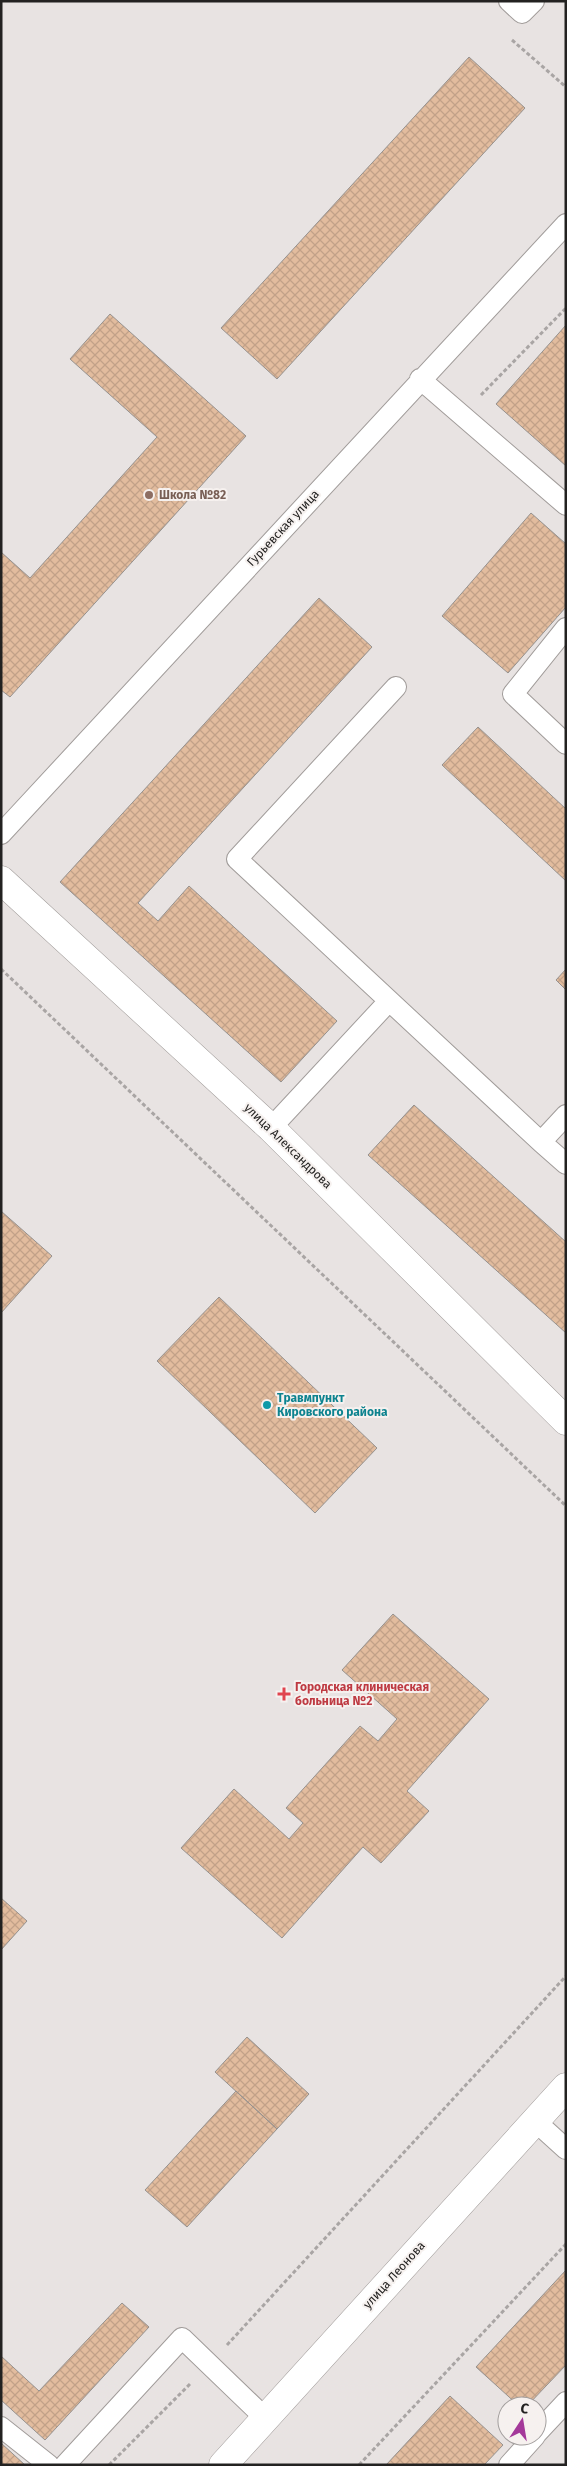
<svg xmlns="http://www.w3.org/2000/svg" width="567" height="2466" font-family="'Fira Sans',sans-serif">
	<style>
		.building { fill: url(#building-cross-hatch); stroke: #96928f }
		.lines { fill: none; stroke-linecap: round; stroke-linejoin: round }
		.lane-casing { stroke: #a19c9a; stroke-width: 22 }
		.secondary-casing { stroke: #a19c9a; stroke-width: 29 }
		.path { stroke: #a9a5a4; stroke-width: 3; stroke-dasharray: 4 2.5; stroke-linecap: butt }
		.lane { stroke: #fff; stroke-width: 20 }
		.secondary { stroke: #fff; stroke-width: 28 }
		.education-dot { fill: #8d6e63; stroke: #f6f1ef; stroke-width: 2 }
		.culture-dot { fill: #0f9aa8; stroke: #f6f1ef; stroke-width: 2 }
		.health-dot { fill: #e0444e; stroke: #f6f1ef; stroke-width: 2 }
		.labels { text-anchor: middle; stroke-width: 4; stroke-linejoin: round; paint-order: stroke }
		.education-label { font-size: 12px; font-weight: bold; fill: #785e54; stroke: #f6f1ef; text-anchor: start }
		.street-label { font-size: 12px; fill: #232221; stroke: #f6f1ef }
		.culture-label { font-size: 12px; font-weight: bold; fill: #0d838f; stroke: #f6f1ef; text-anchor: start }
		.health-label { font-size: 12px; font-weight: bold; fill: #be3a42; stroke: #f6f1ef; text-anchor: start }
	</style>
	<defs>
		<pattern id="building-cross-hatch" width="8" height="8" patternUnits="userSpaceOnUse" patternTransform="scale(1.25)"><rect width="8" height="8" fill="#e2bc9e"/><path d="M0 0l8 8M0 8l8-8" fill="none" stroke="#c2a188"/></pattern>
	</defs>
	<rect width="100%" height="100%" fill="#e8e3e2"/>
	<path class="building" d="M469 57 525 108 277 379 221 328Z
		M110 314 246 436 10 697 1 690V552L30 578 157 437 70 359Z
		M566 325V466L496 404Z
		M531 513 566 544V607L508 673 442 616Z
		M319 598 372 647 138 903 158 921 189 886 337 1021 281 1082 60 882Z
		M478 727 566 809V881L442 765Z
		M566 969V990L556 980Z
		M414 1105 566 1242V1333L368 1155Z
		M1 1211 52 1256 1 1313Z
		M219 1297 377 1448 315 1513 157 1361Z
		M393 1614 489 1699 407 1791 429 1811 381 1863 363 1847 282 1938 181 1848 234 1789 289 1839 303 1823 286 1808 360 1726 378 1741 397 1719 342 1670Z
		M1 1898 27 1921 1 1950Z
		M247 2037 309 2094 277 2129 215 2072Z
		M236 2091 277 2129 187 2227 145 2190Z
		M566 2270V2365L527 2406H519L476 2367Z
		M122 2303 149 2327 45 2440 1 2400V2356L39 2391Z
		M450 2396 503 2445 484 2465H386Z
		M1 2443 25 2465H1Z"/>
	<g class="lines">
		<defs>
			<path id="lane" d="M509 1 522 13 534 1
				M420 379 566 505
				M566 628 513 694 566 744
				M396 687 237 859 541 1142
				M1 834 566 224
				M566 1115 541 1142 566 1164
				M271 1128 389 1001
				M534 2120 566 2149
				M1 2427 49 2465
				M537 2433 566 2402
				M65 2465 182 2338 265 2418
				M509 2465 535 2436"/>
			<path id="secondary" d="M1 880 271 1128 566 1421
				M223 2465 566 2087"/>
		</defs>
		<use href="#lane" class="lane-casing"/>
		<use href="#secondary" class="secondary-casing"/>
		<path class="path" d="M512 40 566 87
			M481 395 566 308
			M1 969 566 1506
			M227 2345 566 1976
			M109 2465 190 2384
			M359 2465 566 2244"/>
		<use href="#lane" class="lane"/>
		<use href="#secondary" class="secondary"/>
	</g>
	<circle class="education-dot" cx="149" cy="495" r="5"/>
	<circle class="culture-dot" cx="267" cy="1405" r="5"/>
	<path class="health-dot" d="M281.5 1686.5h5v5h5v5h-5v5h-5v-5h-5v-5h5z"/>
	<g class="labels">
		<g class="education-label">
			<text x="159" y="499">Школа №82</text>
		</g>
		<g class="street-label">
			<text transform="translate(283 528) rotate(-47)" y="4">Гурьевская улица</text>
			<text transform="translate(288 1146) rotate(44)" y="4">улица Александрова</text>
			<text transform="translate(394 2275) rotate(-48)" y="4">улица Леонова</text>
		</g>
		<g class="culture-label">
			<text x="277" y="1402">Травмпункт<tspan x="277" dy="14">Кировского района</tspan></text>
		</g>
		<g class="health-label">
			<text x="295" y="1691">Городская клиническая<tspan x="295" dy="14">больница №2</tspan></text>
		</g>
	</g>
	<rect width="567" height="2466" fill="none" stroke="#232221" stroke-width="5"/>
	<g transform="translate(522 2421) rotate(12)"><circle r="24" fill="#f6f1ef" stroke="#a29e9d"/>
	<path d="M0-4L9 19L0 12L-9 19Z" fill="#a4399a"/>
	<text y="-8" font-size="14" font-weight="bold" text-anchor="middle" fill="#232221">С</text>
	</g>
</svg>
